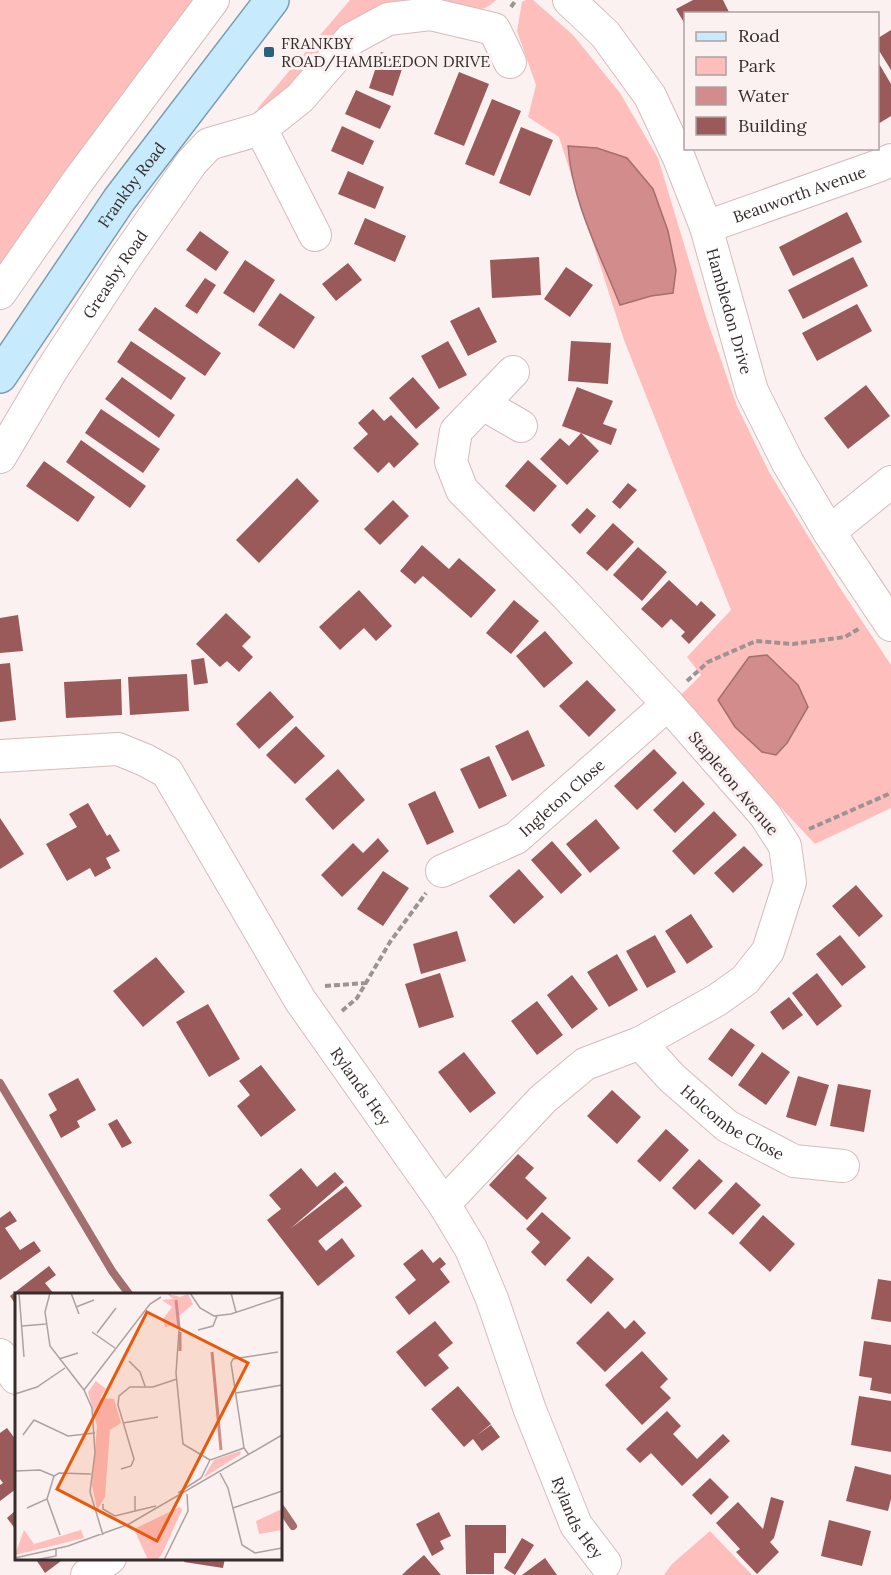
<svg xmlns="http://www.w3.org/2000/svg" width="891" height="1575" font-family="Lora,serif">
	<style>
		.green { fill: #fdbebc }
		.water { fill: #d28c8b; stroke: #a36f6e; stroke-width: 1.5 }
		.lines { fill: none; stroke-linecap: round; stroke-linejoin: round }
		.stream { stroke: #a36f6e; stroke-width: 8 }
		.building { fill: #9a5a59 }
		.minor-casing { stroke: #d5bcbb; stroke-width: 34 }
		.major-casing { stroke: #7c9eb3; stroke-width: 36 }
		.path { stroke: #9d9393; stroke-width: 4; stroke-dasharray: 6 3; stroke-linecap: butt }
		.minor { stroke: #fff; stroke-width: 32 }
		.major { stroke: #c7eafd; stroke-width: 33 }
		.poi-dot { fill: #2a617c; stroke: #fbf1f0; stroke-width: 2 }
		.labels { text-anchor: middle; stroke-width: 6; stroke-linejoin: round; paint-order: stroke }
		.poi-label { font-size: 16px; fill: #362c2c; stroke: #fbf1f0; text-anchor: start }
		.street-label { font-size: 16px; fill: #362c2c; stroke: #fbf1f0 }
		.inset-river { fill: none; stroke: #d28c8b; stroke-width: 3 }
		.inset-road { fill: none; stroke: #aca2a2; stroke-width: 1.5 }
		.view { fill: #e8590c; fill-opacity: 0.15; stroke: #e8590c; stroke-width: 3 }
		.inset-edge { fill: none; stroke: #362c2c; stroke-width: 3 }
	</style>
	<rect width="100%" height="100%" fill="#fbf1f0"/>
	<path class="green" d="M0 0H199L0 270Z
		M350 0H416L380 4 349 24 307 77 271 104 257 109Z
		M434 0H496C478 19 455 7 434 0Z
		M526 0H533L573 35 620 93 658 158 706 317 737 406 769 472 838 585 891 665V808L815 844 678 698 701 675 687 657 731 610 624 340 559 137 528 117 536 85 517 31 522 2Z
		M710 1531 752 1575H664L672 1564Z"/>
	<path class="water" d="M568 146 597 148 627 158 653 189 668 231 676 270 673 293 651 296 620 305C600 254 572 202 568 146Z
		M767 655 798 685 808 707 787 743 776 755 762 752 735 727 718 700 749 657Z"/>
	<g class="lines">
		<path class="stream" d="M0 1083 112 1271 129 1294
			M280 1507 293 1526"/>
	</g>
	<path class="building" d="M693 0H723L730 14H686V26L676 9Z
		M891 30V70L878 49V38Z
		M381 52 405 60 393 96 369 88Z
		M878 62 891 84V116L878 124Z
		M459 72 489 84 464 146 434 134Z
		M356 90 391 106 380 129 345 114Z
		M492 99 521 111 494 176 465 164Z
		M342 126 374 141 363 165 331 151Z
		M521 127 553 140 530 196 499 183Z
		M348 171 384 187 375 209 338 194Z
		M847 212 862 242 793 276 779 247Z
		M365 218 406 236 395 262 354 244Z
		M200 231 229 252 216 271 186 250Z
		M539 257 541 295 492 298 490 260Z
		M853 257 868 286 803 319 788 290Z
		M245 260 275 280 254 313 223 293Z
		M348 263 362 280 336 301 322 284Z
		M566 267 593 285 570 317 544 299Z
		M205 278 216 285 197 314 185 306Z
		M280 293 315 317 294 349 258 325Z
		M857 304 872 331 817 361 802 333Z
		M155 307 221 353 205 376 138 330Z
		M479 307 497 342 468 356 450 321Z
		M131 341 186 378 171 400 117 362Z
		M448 341 467 375 439 389 421 356Z
		M571 341 611 343 608 384 568 381Z
		M122 377 175 415 159 438 105 399Z
		M413 377 440 408 416 429 389 398Z
		M866 385 890 416 848 449 824 418Z
		M577 387 613 401 603 424 617 429 611 445 581 433 599 451 567 485 540 459 560 438 569 446 581 433 562 426Z
		M101 409 160 449 143 473 85 433Z
		M373 409 384 421 391 415 419 444 394 468 389 462 378 473 353 448 368 434 358 423Z
		M81 440 146 486 130 508 66 462Z
		M528 460 557 486 534 512 505 486Z
		M44 461 95 497 78 522 26 486Z
		M297 478 319 501 259 563 236 540Z
		M628 483 637 490 620 509 612 502Z
		M393 500 409 516 380 545 364 529Z
		M587 508 596 516 580 534 571 525Z
		M613 523 634 542 607 571 586 553Z
		M422 545 449 569 459 558 496 590 471 618 423 576 415 584 400 571Z
		M638 547 667 572 642 601 613 575Z
		M669 580 697 606 701 601 716 615 689 644 681 636 685 632 671 619 662 628 641 609Z
		M359 590 392 626 376 641 364 628 340 650 319 627Z
		M514 600 539 621 511 654 486 633Z
		M226 613 251 637 242 646 253 657 239 672 227 661 220 667 196 644Z
		M18 615 23 651 0 653V618Z
		M545 631 573 663 544 688 516 656Z
		M204 658 208 683 194 685 191 660Z
		M10 663 16 720 0 722V664Z
		M187 674 189 711 130 715 128 677Z
		M121 679 122 715 66 718 64 682Z
		M587 680 616 710 589 737 559 706Z
		M270 691 294 717 259 749 236 724Z
		M296 726 325 756 295 784 266 755Z
		M528 730 545 766 512 781 495 746Z
		M654 749 677 773 637 810 614 786Z
		M489 756 507 796 479 809 460 769Z
		M338 769 365 800 333 830 305 799Z
		M683 781 705 804 675 833 653 810Z
		M435 791 454 832 427 845 408 804Z
		M88 803 107 836 110 834 120 851 106 858 111 868 95 877 90 868 67 881 46 844 77 827 69 814Z
		M714 811 737 835 694 875 672 851Z
		M0 818 24 854 0 869Z
		M596 819 620 848 590 873 566 844Z
		M378 838 389 851 342 897 321 875 353 843 363 853Z
		M552 841 582 875 561 894 531 860Z
		M744 846 763 865 733 893 714 873Z
		M519 869 544 897 514 924 489 896Z
		M383 871 409 888 383 926 357 909Z
		M856 885 883 916 859 937 832 906Z
		M691 914 713 947 687 964 665 931Z
		M457 931 466 961 421 974 413 944Z
		M655 935 676 972 647 988 626 951Z
		M840 935 866 967 842 986 816 954Z
		M617 954 638 990 609 1007 587 972Z
		M156 957 185 992 143 1027 113 991Z
		M440 973 454 1017 419 1028 405 984Z
		M817 973 842 1006 817 1026 792 993Z
		M572 975 598 1009 572 1029 547 995Z
		M789 997 803 1015 783 1030 770 1012Z
		M537 1001 563 1035 537 1055 511 1021Z
		M208 1004 240 1059 209 1077 176 1022Z
		M731 1028 755 1045 732 1077 708 1059Z
		M464 1052 496 1093 470 1113 438 1072Z
		M762 1052 790 1072 766 1105 738 1085Z
		M261 1065 296 1110 261 1137 237 1106 250 1095 239 1081Z
		M798 1076 829 1085 816 1126 786 1117Z
		M78 1078 96 1110 77 1121 80 1127 61 1138 49 1115 57 1110 48 1094Z
		M838 1084 871 1090 864 1132 830 1126Z
		M612 1090 641 1117 617 1144 587 1116Z
		M117 1119 132 1143 122 1148 108 1124Z
		M666 1129 689 1150 660 1182 637 1161Z
		M518 1154 534 1168 525 1178 547 1198 527 1220 489 1185Z
		M699 1159 723 1181 695 1210 672 1188Z
		M301 1168 317 1187 335 1172 344 1182 290 1229 346 1186 362 1206 318 1241 326 1251 342 1238 355 1256 318 1286 267 1220 281 1209 269 1195Z
		M736 1182 761 1205 733 1235 708 1213Z
		M10 1211 17 1221 5 1228 20 1250 34 1241 41 1251 0 1280V1218Z
		M542 1212 571 1238 545 1266 531 1252 540 1242 526 1229Z
		M763 1215 795 1244 770 1272 739 1243Z
		M422 1249 433 1263 440 1257 446 1264 440 1269 450 1282 409 1315 395 1297 416 1280 403 1264Z
		M588 1256 614 1279 591 1304 566 1280Z
		M49 1266 56 1275 45 1283 54 1294H16V1305L10 1296Z
		M878 1279 891 1281V1322L871 1319Z
		M608 1311 625 1329 634 1320 646 1333 605 1372 576 1343Z
		M435 1321 453 1343 438 1355 449 1368 425 1387 396 1352Z
		M864 1341 891 1345V1394L870 1390 872 1378 859 1376Z
		M642 1351 668 1379 660 1387 671 1398 642 1425 605 1385Z
		M458 1386 491 1424 476 1436 491 1425 500 1437 482 1451 473 1439 464 1447 431 1409Z
		M859 1396 891 1401V1452L851 1445Z
		M667 1411 681 1426 673 1434 697 1459 723 1434 730 1441 682 1486 651 1453 640 1463 626 1449Z
		M7 1428 16 1440V1489L0 1501V1485L3 1483 0 1479V1433Z
		M855 1466 891 1475V1499L888 1511 846 1501Z
		M710 1478 729 1497 711 1515 692 1495Z
		M771 1497 784 1501 774 1538 770 1542 779 1552 757 1574 736 1552 740 1549 716 1523 738 1502 763 1529Z
		M16 1510V1530L7 1518Z
		M439 1512 451 1536 440 1541 444 1549 432 1556 416 1524Z
		M829 1520 871 1531 862 1566 821 1556Z
		M465 1525H506V1553H494V1574H466Z
		M522 1538 534 1545 515 1575 504 1568Z
		M424 1555 441 1575H402L407 1570Z
		M35 1558H65L45 1573Z
		M185 1558H225L223 1568 184 1562Z
		M545 1558 557 1575H522Z"/>
	<g class="lines">
		<defs>
			<g id="minor">
				<path id="s1" d="M569 0 605 34 650 96 679 158 706 227 752 391 788 463 829 532 891 625"/>
				<path d="M261 129 300 98 351 39 388 19 430 14 494 29 510 62"/>
				<path id="s2" d="M706 227 878 166 891 160"/>
				<path d="M0 293 78 181 213 0"/>
				<path d="M483 404 521 426"/>
				<path id="s3" d="M0 457 51 371 123 261 192 162 209 144 261 129 315 235"/>
				<path d="M829 532 891 482"/>
				<path id="s4" d="M0 756 118 749 145 760 167 772 300 1000 444 1204 471 1249 492 1299 530 1410 576 1525 605 1563"/>
				<path id="s5" d="M442 871 516 838 668 704"/>
				<path id="s6" d="M640 1043 672 1078 727 1126 794 1161 843 1166"/>
				<path d="M444 1204 543 1099 585 1064 640 1043 717 1000 745 980 768 951 790 882 785 846 765 815 666 702 566 595 462 490 451 462 456 431 513 372"/>
				<path d="M0 1355 16 1378"/>
				<path d="M87 1575 110 1558"/>
			</g>
			<g id="major">
				<path id="s7" d="M0 376 119 200 272 0"/>
			</g>
		</defs>
		<use href="#minor" class="minor-casing"/>
		<use href="#major" class="major-casing"/>
		<path class="path" d="M511 7 516 0
			M687 681 708 662 756 641 793 644 845 637 860 628
			M809 829 891 793
			M325 986 366 983
			M342 1011 357 998 390 942 426 893"/>
		<use href="#minor" class="minor"/>
		<use href="#major" class="major"/>
	</g>
	<rect class="poi-dot" x="263" y="46" width="12" height="12" rx="3"/>
	<g class="labels">
		<g class="poi-label">
			<text x="281" y="49">FRANKBY<tspan x="281" dy="18">ROAD/HAMBLEDON DRIVE</tspan></text>
		</g>
		<g class="street-label">
			<text dy="6" stroke="none"><textPath href="#s7" startOffset="232">Frankby Road</textPath></text>
			<text dy="6" stroke="none"><textPath href="#s2" startOffset="99">Beauworth Avenue</textPath></text>
			<text dy="6" stroke="none"><textPath href="#s3" startOffset="216">Greasby Road</textPath></text>
			<text dy="6" stroke="none"><textPath href="#s1" startOffset="356">Hambledon Drive</textPath></text>
			<text transform="translate(734 783) rotate(50)" y="6">Stapleton Avenue</text>
			<text dy="6" stroke="none"><textPath href="#s5" startOffset="142">Ingleton Close</textPath></text>
			<text dy="6" stroke="none"><textPath href="#s4" startOffset="542">Rylands Hey</textPath></text>
			<text dy="6" stroke="none"><textPath href="#s6" startOffset="123">Holcombe Close</textPath></text>
			<text dy="6" stroke="none"><textPath href="#s4" startOffset="1028">Rylands Hey</textPath></text>
		</g>
	</g>
	<g transform="translate(15 1293)">
		<rect width="267" height="267" fill="#fbf1f0"/>
		<path d="M151 0 165 4 173 1 178 11 164 23 165 31 150 34 148 26 157 14 147 7 158 6ZM81 88 91 96 85 105 99 106 106 130 95 137 90 204 82 217 77 192 82 133 73 99ZM225 158 226 161 188 185 199 167ZM165 214 167 217 147 261 142 267H133L119 236ZM267 216V237L244 241 241 228ZM9 237 19 251 66 237 69 245 0 262Z" fill="#fdbebc"/>
		<path class="inset-river" d="M161 7 164 35M165 58V39M197 59 206 157"/>
		<path class="inset-road" d="M4 0 9 64M35 0 30 19 35 53 69 97 77 115 80 160 75 199 88 242M56 0 64 21M175 0 185 15 199 23 216 21 267 4M216 0 221 19M61 14 79 7M7 33 31 31M164 37 161 80 168 151 195 167M183 37 198 33 202 23M77 39 100 55M82 40 101 15M44 66 63 60M114 68 125 79 130 93M69 97 135 11 146 4M221 100 267 92M0 101 22 94 50 75M108 130 143 124M8 142 19 127 53 143 80 140M229 155 216 70 218 66 263 59M106 176 116 173 119 166 103 112 104 103 115 94H138L162 86M0 178 25 177 39 183M205 180 213 195 227 252 240 260 267 255M163 200 186 185 195 167 229 155 234 162M120 203V218L141 213M32 206 45 242M88 211V216L100 223 120 218M12 215 32 206 39 183 44 180 76 181M218 215 267 198M0 265 53 253 114 231 267 142M20 267 41 263V256M149 267 173 218 172 201"/>
		<path class="view" d="M132 19 233 70 142 248 42 196Z"/>
		<rect width="267" height="267" class="inset-edge"/>
	</g>
	<rect x="684" y="12" width="195" height="138" fill="#fbf1f0" stroke="#aca2a2" stroke-width="1.5"/>
	<rect x="696" y="32" width="30" height="9" fill="#c7eafd" stroke="#aca2a2" stroke-width="1.5"/>
	<text x="738" y="42" font-size="18" fill="#362c2c">Road</text>
	<rect x="696" y="57" width="30" height="18" fill="#fdbebc" stroke="#aca2a2" stroke-width="1.5"/>
	<text x="738" y="72" font-size="18" fill="#362c2c">Park</text>
	<rect x="696" y="87" width="30" height="18" fill="#d28c8b" stroke="#aca2a2" stroke-width="1.5"/>
	<text x="738" y="102" font-size="18" fill="#362c2c">Water</text>
	<rect x="696" y="117" width="30" height="18" fill="#9a5a59" stroke="#aca2a2" stroke-width="1.5"/>
	<text x="738" y="132" font-size="18" fill="#362c2c">Building</text>
</svg>
